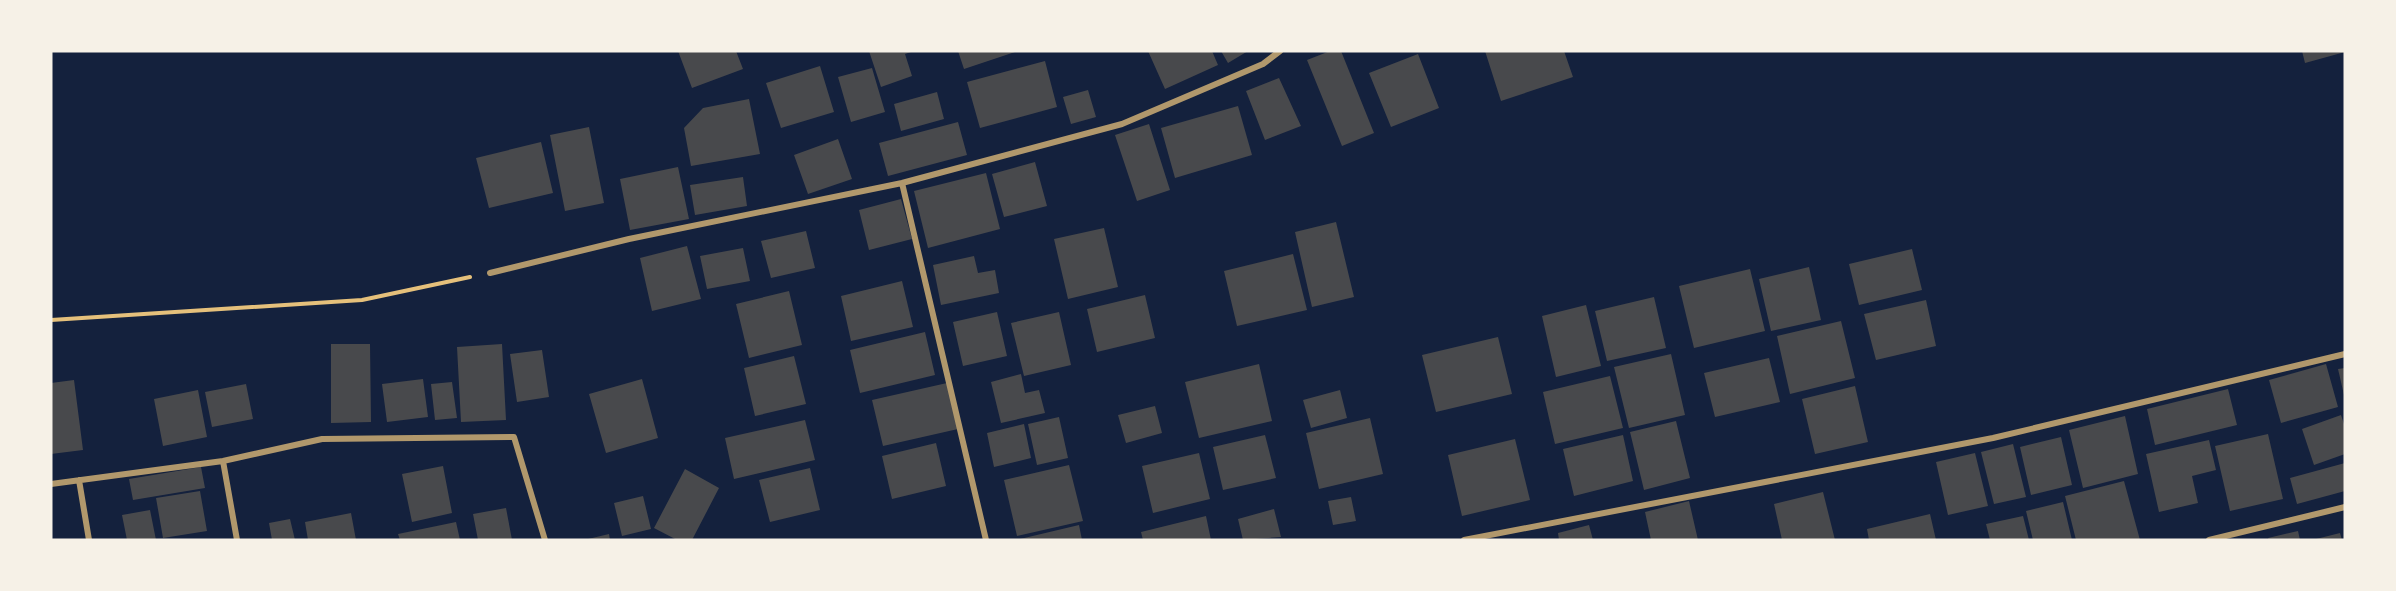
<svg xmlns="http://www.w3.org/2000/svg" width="2396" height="591" font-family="'Public Sans',sans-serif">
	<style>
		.building { fill: #48494c }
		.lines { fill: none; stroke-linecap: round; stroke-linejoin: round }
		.path { stroke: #e5c07b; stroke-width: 4 }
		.minor { stroke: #b1986c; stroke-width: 6 }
	</style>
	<rect width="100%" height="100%" fill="#14213d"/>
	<path class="building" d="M678 51H736L743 69 692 88Z
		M869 51H914L905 54 912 76 881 87Z
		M958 51H1018L964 69Z
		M1148 51H1212L1218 65 1165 89Z
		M1221 51H1248L1228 63Z
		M1330 51H1341L1374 133 1342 146 1307 60Z
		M1485 51H1564L1573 77 1501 101Z
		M2302 51H2345V52L2305 63Z
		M1418 54 1439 108 1391 127 1369 73Z
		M1045 61 1057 107 980 128 967 82Z
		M820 66 834 112 781 128 766 83Z
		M872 68 885 112 851 122 838 77Z
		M1279 78 1301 126 1265 140 1246 91Z
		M1088 90 1096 117 1071 124 1063 97Z
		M937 92 944 119 901 131 894 104Z
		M749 99 760 154 691 166 684 128 703 108Z
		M1238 106 1252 155 1175 178 1161 128Z
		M958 122 967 155 888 176 879 143Z
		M1149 124 1170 190 1137 201 1115 135Z
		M589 127 604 203 565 211 550 135Z
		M838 139 852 179 808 194 794 155Z
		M541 142 553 193 489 208 476 158Z
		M1035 162 1047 206 1004 217 992 174Z
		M678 167 689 219 630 230 620 179Z
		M986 173 1000 229 928 248 914 191Z
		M743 177 747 206 695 215 690 185Z
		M901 199 912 239 869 250 859 210Z
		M1336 222 1354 297 1312 307 1295 232Z
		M1104 228 1118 287 1068 299 1054 239Z
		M806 231 815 268 771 278 761 241Z
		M687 246 701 299 652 311 640 258Z
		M743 248 750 281 707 289 700 256Z
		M1912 249 1922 290 1859 305 1849 264Z
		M1293 254 1307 310 1237 326 1224 271Z
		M974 256 978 273 995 270 999 293 941 305 933 265Z
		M1809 267 1821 320 1771 331 1759 279Z
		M1750 269 1765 331 1694 348 1679 286Z
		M902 281 913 327 851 341 841 296Z
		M789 291 802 345 749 358 736 304Z
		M1145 295 1155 338 1097 352 1087 309Z
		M1654 297 1666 348 1607 361 1595 311Z
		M1926 300 1936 346 1876 360 1864 314Z
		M1586 305 1601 366 1556 377 1542 316Z
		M997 312 1007 356 963 366 953 322Z
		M1059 312 1071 365 1024 376 1011 323Z
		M1841 321 1855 378 1790 394 1777 336Z
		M925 332 935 375 860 393 850 350Z
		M1498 337 1512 394 1436 412 1422 355Z
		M331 344H370L371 422 331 423Z
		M502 344 506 420 461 422 457 347Z
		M542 350 549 397 517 402 510 354Z
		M1671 354 1685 415 1629 428 1614 367Z
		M794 356 806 404 755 416 744 368Z
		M1769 358 1780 402 1715 417 1704 373Z
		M1259 364 1272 421 1199 438 1185 382Z
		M2326 364 2338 407 2281 423 2269 380Z
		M2345 368V395H2344L2338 369Z
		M1021 374 1025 393 1039 390 1045 413 1001 423 991 382Z
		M1610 376 1623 428 1555 444 1543 392Z
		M423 379 428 417 387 422 382 384Z
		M642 379 658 438 606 453 589 394Z
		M74 380 83 450 51 454V383Z
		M452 382 457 418 435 420 431 384Z
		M947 383 958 429 883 446 872 400Z
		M246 384 253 419 212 427 205 392Z
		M1855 386 1868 442 1815 454 1802 399Z
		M2228 389 2237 425 2155 445 2147 409Z
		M198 390 207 437 163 446 154 399Z
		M1340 390 1347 418 1311 428 1303 400Z
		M1155 406 1162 433 1126 443 1118 415Z
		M2341 415 2345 427V454L2314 465 2302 429Z
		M2125 416 2138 474 2083 488 2069 430Z
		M1059 417 1068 458 1037 465 1028 424Z
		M1370 418 1383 474 1319 489 1306 433Z
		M805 420 815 460 734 479 725 438Z
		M1676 421 1690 478 1644 490 1630 432Z
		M1024 424 1031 458 994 467 987 433Z
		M2268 434 2283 499 2230 511 2215 446Z
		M1265 435 1276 478 1223 490 1213 447Z
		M1623 435 1633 481 1574 496 1563 449Z
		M2061 437 2072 485 2031 495 2020 447Z
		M1515 439 1530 500 1462 516 1448 455Z
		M2209 440 2216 470 2192 476 2198 503 2159 512 2146 454Z
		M936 443 946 486 892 499 882 456Z
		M2013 444 2026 497 1994 504 1981 452Z
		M1199 453 1210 499 1153 513 1142 466Z
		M1975 453 1988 506 1948 515 1936 462Z
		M2345 463V491L2297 504 2290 478Z
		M1069 465 1083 521 1017 536 1004 480Z
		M443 466 452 513 412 522 402 474Z
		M201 467 205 488 133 500 129 479Z
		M810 468 820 510 770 522 759 480Z
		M685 469 719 488 692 540H677L654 528Z
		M2124 481 2140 540H2076L2065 496Z
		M200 491 207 531 163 538 156 498Z
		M1823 492 1835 540H1782L1774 504Z
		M643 496 651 529 622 536 614 503Z
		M1351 497 1356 521 1333 525 1328 501Z
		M1689 501 1698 540H1651L1645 512Z
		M2063 502 2072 540H2033L2026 511Z
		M506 508 512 540H478L473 514Z
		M1274 509 1281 537 1243 540 1238 519Z
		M150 510 156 540H127L122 515Z
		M351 513 356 540H308L305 522Z
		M1930 514 1936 540H1869L1867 529Z
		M1206 516 1211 540H1143L1141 532Z
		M2023 516 2029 540H1990L1986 524Z
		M290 519 295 540H272L269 523Z
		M456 522 460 540H400L398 534Z
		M1079 525 1082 540H1021L1020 539Z
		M1589 525 1593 540H1559L1558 533Z
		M2298 531 2300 540H2269L2268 538Z
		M2340 533 2342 540H2316V539Z
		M609 534 610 540H588V539Z"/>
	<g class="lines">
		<path class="path" d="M51 320 362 300 470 277"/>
		<path class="minor" d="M902 183 986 540
			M490 273 629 239 902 183 1122 124 1263 64 1280 51
			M223 461 237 540
			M79 480 89 540
			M51 484 223 461 322 439 514 437 545 540
			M1464 540 1993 438 2345 354
			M2209 540 2345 507"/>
	</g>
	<rect width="2396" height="591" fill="none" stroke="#f6f1e7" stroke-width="105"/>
</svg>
